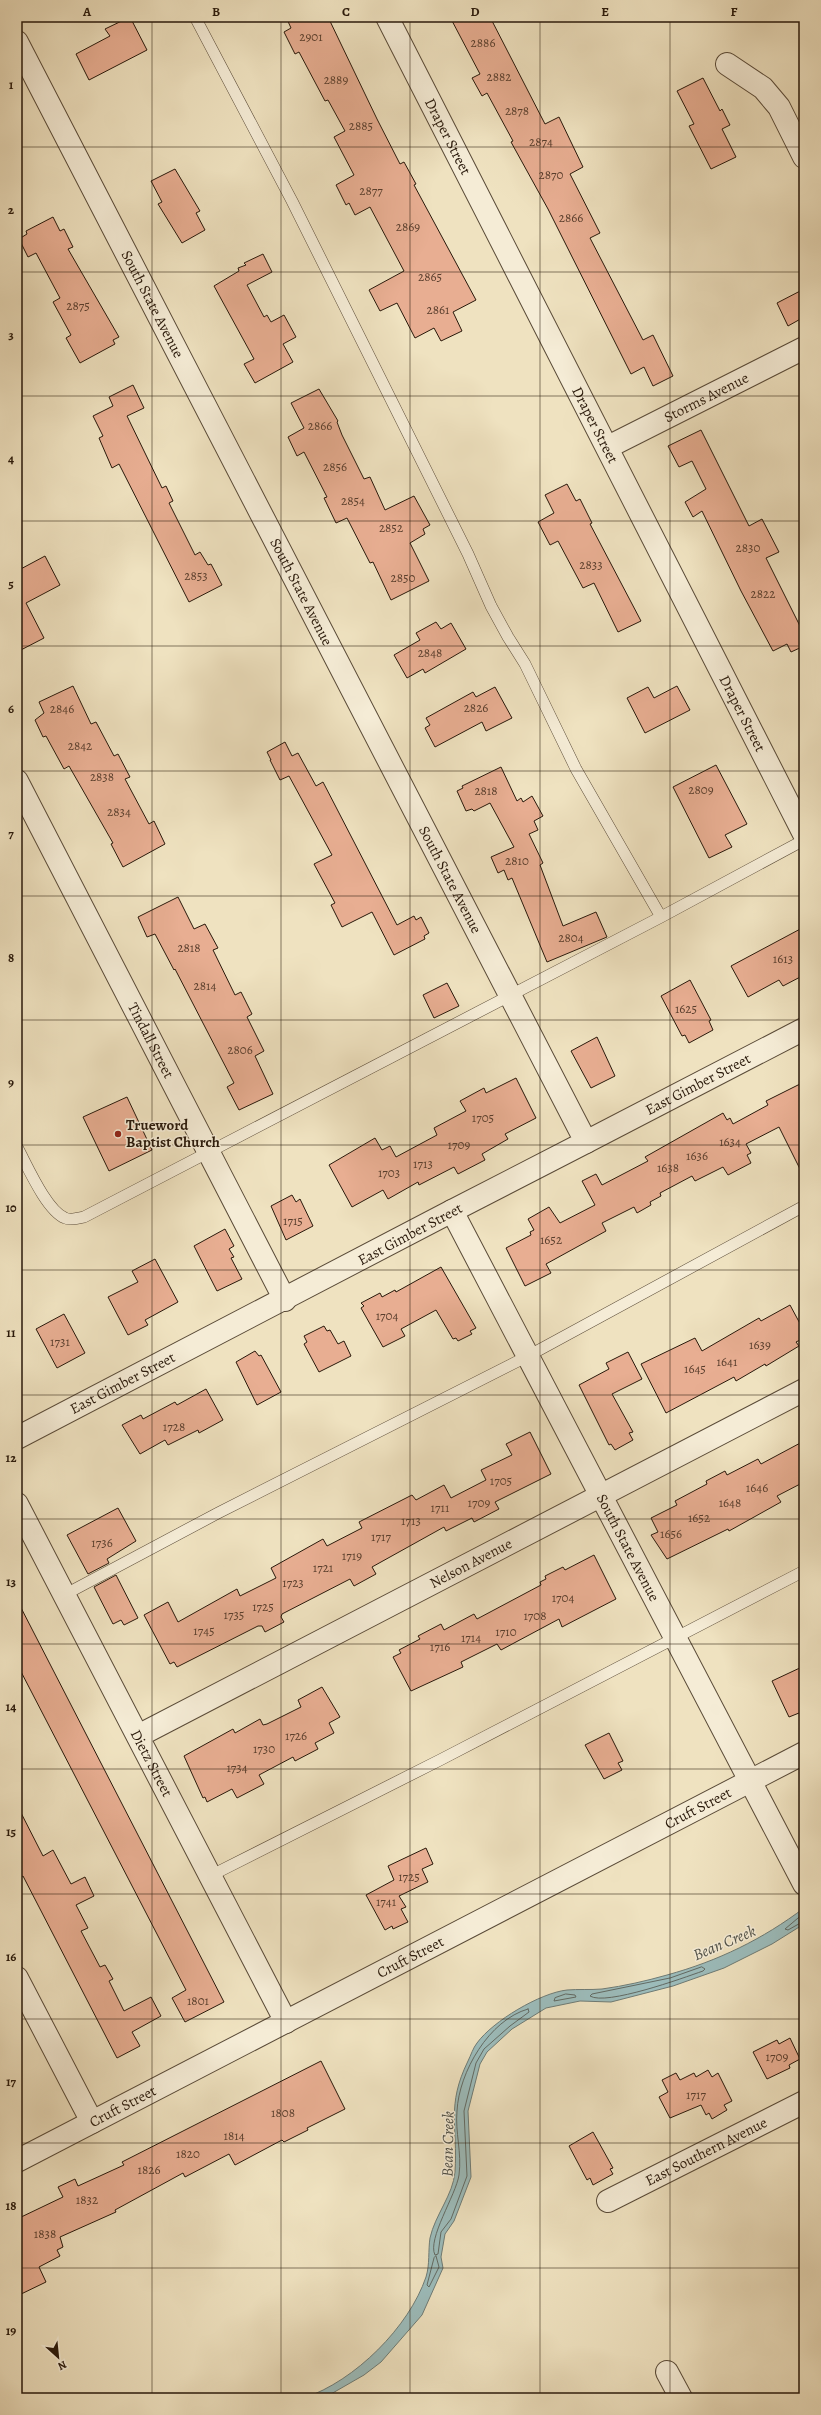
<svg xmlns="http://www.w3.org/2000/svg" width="821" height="2415" font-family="Alegreya,serif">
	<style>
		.water { fill: #9cbcbb; stroke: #6e7b75 }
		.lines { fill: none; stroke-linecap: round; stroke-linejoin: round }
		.shore { stroke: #626a63; stroke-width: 1 }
		.building { fill: #e8ae92; stroke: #29190b }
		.service-casing { stroke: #5a4b38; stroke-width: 12 }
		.minor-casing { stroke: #5a4b38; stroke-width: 24 }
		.tertiary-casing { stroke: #5a4b38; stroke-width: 24 }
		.service { stroke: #f5ecd6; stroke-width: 11 }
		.minor { stroke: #f5ecd6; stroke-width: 22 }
		.tertiary { stroke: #f5ecd6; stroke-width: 22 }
		.grid { fill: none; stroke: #29190b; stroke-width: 1; stroke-opacity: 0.55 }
		.poi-dot { fill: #8f2418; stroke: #f5ecd6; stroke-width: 1.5 }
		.labels { text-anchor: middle; stroke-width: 3; stroke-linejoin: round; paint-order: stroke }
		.number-label { font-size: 13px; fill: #593e2d }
		.street-label { font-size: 15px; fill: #29190b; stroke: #f5ecd6 }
		.poi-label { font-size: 15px; font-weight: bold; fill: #29190b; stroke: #f5ecd6; text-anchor: start }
		.water-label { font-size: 16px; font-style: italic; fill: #515249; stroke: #f5ecd6 }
		.neatline { fill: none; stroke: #29190b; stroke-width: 1.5 }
		.grid-label { font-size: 13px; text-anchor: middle; font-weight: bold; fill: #29190b }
	</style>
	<rect width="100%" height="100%" fill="#efe2c0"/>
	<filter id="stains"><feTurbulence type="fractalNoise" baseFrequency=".005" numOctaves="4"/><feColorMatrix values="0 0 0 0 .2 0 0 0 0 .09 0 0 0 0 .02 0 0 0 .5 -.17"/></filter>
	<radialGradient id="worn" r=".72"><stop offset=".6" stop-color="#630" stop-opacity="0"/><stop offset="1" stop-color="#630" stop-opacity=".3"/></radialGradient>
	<path class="water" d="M804 1908V1924L772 1944 724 1968 673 1986 611 2002 580 2001 546 2008 512 2029 487 2052 480 2064 468 2111 471 2177 454 2221 445 2234 441 2257 443 2268 422 2315 381 2362 364 2375 324 2398H304C355 2381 409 2327 426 2277 430 2264 428 2251 430 2238 435 2215 453 2195 455 2172 458 2126 446 2106 468 2061 471 2055 473 2048 477 2043 493 2021 540 1993 567 1990 578 1989 590 1990 602 1989 624 1986 646 1981 667 1975 718 1961 763 1939 804 1908Z"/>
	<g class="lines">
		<path class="shore" d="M804 1913 785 1929 788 1930 804 1921
			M702 1967 705 1969 703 1971C683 1978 606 2006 590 1996L592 1994 670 1978Z
			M566 1994 575 1995 576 1997 554 2001 555 1998Z
			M528 2009 529 2012 510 2026 484 2049 476 2063 464 2111 467 2176 451 2219 441 2232 438 2254 435 2255C427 2239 456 2195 459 2175 462 2153 455 2132 457 2111 459 2072 489 2020 528 2009Z
			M436 2256 439 2267 429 2287 427 2285 434 2258Z"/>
	</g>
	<path class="building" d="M130 17 147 50 89 80 76 54 110 36 105 29Z
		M286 17H328L377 119 400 164 404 162 416 184 414 185 476 300 453 312 462 331 441 341 434 328 415 338 397 303 380 311 369 290 404 271 370 207 355 215 349 203 346 205 336 185 354 175 334 137 345 131 328 100 325 101 299 52 295 54 284 32 291 28Z
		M450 17H490L545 124 559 117 583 167 570 174 600 233 590 238 643 340 653 335 673 376 653 386 644 367 631 374 548 209 511 142 513 141 487 93 482 96 472 78 480 74Z
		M703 78 720 111 722 109 730 125 722 129 736 157 711 169 689 126 694 124 677 91Z
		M175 169 200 211 196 213 205 230 182 243 158 204 162 202 151 181Z
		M53 217 60 231 64 229 73 247 68 249 119 337 113 340 115 344 80 363 66 338 71 335 53 302 60 298 36 253 28 257 19 239 27 234 26 231Z
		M263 254 272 272 247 285 264 317 267 315 271 322 284 315 296 337 283 344 293 362 255 383 244 364 254 359 214 286 239 271 238 268 246 265 244 263Z
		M804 289V317L788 326 777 303Z
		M133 385 144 408 127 416 162 488 166 486 173 501 169 503 195 555 200 552 208 565 211 564 222 585 189 602 119 464 112 468 99 438 103 436 93 416 113 406 109 397Z
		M319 389 338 421 337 422 342 435 364 479 370 477 385 510 414 496 430 525 423 529 425 534 410 543 429 581 391 600 373 562 370 563 347 518 336 523 324 498 327 497 304 452 297 456 288 437 304 428 291 403Z
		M701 430 749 526 762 519 779 552 766 558 804 634V646L791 652 787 644 773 651 741 591 702 511 693 517 685 502 706 489 692 461 679 467 668 446Z
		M567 484 576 501 580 499 592 523 590 524 641 621 618 632 594 583 583 588 558 541 550 545 538 522 554 513 545 495Z
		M45 556 60 585 26 603 44 638 17 652V571Z
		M436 622 441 629 451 623 466 649 425 673 423 669 407 678 394 655 420 640 416 633Z
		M73 686 91 724 96 722 114 756 118 754 130 777 125 779 149 824 154 821 165 844 123 867 111 844 113 843 69 766 64 769 46 736 43 737 35 720 44 713 39 702Z
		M677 686 690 710 645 733 627 698 648 687 654 698Z
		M495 687 512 718 486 731 482 722 435 747 425 728 430 725 426 718 473 692 476 697Z
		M285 742 292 756 298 753 316 786 323 782 397 925 414 916 416 920 421 917 429 933 424 936 425 939 394 955 372 912 342 927 331 905 335 903 314 864 332 855 289 776 280 780 270 760H271L267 752Z
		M716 765 747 824 725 835 732 847 709 858 673 787Z
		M501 767 517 801 521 798 523 802 532 796 543 816 534 821 538 830 529 834 543 863 540 865 563 926 596 912 607 937 547 962 512 878 508 880 504 870 498 873 491 857 514 847 490 803 474 811 472 809 466 811 457 791 463 788 462 786Z
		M178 897 194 929 205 924 218 948 213 950 235 995 241 992 252 1014 247 1017 264 1051 255 1056 273 1094 239 1110 227 1087 234 1083 175 969 174 970 155 934 147 937 138 917Z
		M804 927V975L783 986 779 980 748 997 731 966Z
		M690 980 711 1020 709 1021 713 1030 689 1043 685 1035 682 1036 661 996Z
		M447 983 459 1006 434 1018 423 995Z
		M597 1037 615 1076 591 1088 571 1051Z
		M516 1078 536 1118 505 1134 508 1139 482 1154 485 1160 458 1174 454 1167 419 1185 418 1182 388 1199 383 1190 352 1207 329 1165 375 1138 382 1150 390 1146 396 1157 437 1135 434 1128 466 1111 460 1101 484 1088 486 1093Z
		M804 1082V1177L779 1127 746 1144 751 1153 747 1155 751 1163 728 1175 723 1167 695 1181 692 1176 660 1193 661 1196 650 1202 651 1205 637 1213 634 1207 602 1223 606 1231 546 1264 551 1273 525 1286 506 1248 531 1235 530 1232 534 1230 528 1219 549 1207 560 1223 595 1205 582 1181 596 1174 602 1185 648 1161 645 1157 723 1113 727 1120 730 1118 733 1124 768 1105 766 1101Z
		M127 1097 152 1150 109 1171 83 1117Z
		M292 1195 296 1202 300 1199 313 1226 286 1240 271 1206Z
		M225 1229 234 1246 229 1249 234 1257 231 1258 242 1279 217 1291 194 1246Z
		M155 1259 178 1302 145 1320 148 1325 128 1335 108 1297 138 1282 132 1271Z
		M441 1267 476 1328 470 1331 472 1334 458 1341 456 1338 453 1339 436 1310 401 1329 405 1336 383 1347 361 1308 364 1306 361 1303 380 1293 382 1297 395 1290 396 1292Z
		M790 1305 804 1331V1338L796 1342 799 1346 766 1366 765 1364 736 1381 734 1377 666 1413 641 1364 695 1338 702 1351 759 1318 761 1321Z
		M64 1314 85 1353 57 1368 36 1329Z
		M324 1326 327 1331 330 1330 338 1344 344 1341 351 1356 319 1372 304 1344 307 1342 304 1336Z
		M255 1351 259 1356 261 1355 281 1392 257 1405 236 1362Z
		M628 1352 642 1379 612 1394 633 1432 629 1433 633 1440 615 1450 611 1444 609 1445 579 1385 609 1369 606 1363Z
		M206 1389 223 1420 199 1433 198 1430 168 1445 165 1440 140 1454 122 1425 141 1415 143 1419 175 1402 177 1405Z
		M530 1432 551 1474 495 1502 499 1509 474 1522 472 1518 446 1531 444 1527 372 1567 376 1574 354 1586 350 1579 282 1614 281 1617 284 1622 265 1632 262 1626H258L177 1667 174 1662 170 1664 144 1615 168 1602 178 1622 237 1589 240 1596 276 1578 271 1568 323 1539 327 1546 362 1528 359 1522 412 1495 416 1500 444 1485 451 1498 486 1480 481 1470 512 1455 506 1444Z
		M804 1441V1482L777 1496 781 1502 729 1531 728 1529 667 1559 651 1535 658 1532 651 1518 677 1505 675 1501 707 1484 706 1481 725 1471 727 1475 758 1459 761 1464Z
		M118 1508 136 1541 107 1559 109 1563 88 1574 67 1535Z
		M594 1555 616 1599 562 1627 559 1619 501 1650 497 1644 461 1662 463 1667 411 1691 393 1657 401 1653 399 1650 420 1639 418 1636 441 1624 444 1630 474 1614 477 1619 541 1585 540 1582 546 1579 545 1576 563 1567 565 1570Z
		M116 1575 138 1618 124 1625 121 1620 113 1624 94 1587Z
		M17 1600 224 2002 185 2022 172 1998 186 1990 17 1664Z
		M804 1666V1711L789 1717 772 1681Z
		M322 1687 340 1717 329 1723 334 1733 315 1743 318 1749 295 1761 293 1757 259 1775 264 1784 237 1798 232 1789 207 1802 205 1797 203 1798 184 1756 233 1729 235 1733 260 1719 263 1725 267 1724 301 1707 298 1700Z
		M609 1733 623 1761 618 1763 622 1770 604 1779 585 1745Z
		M17 1805 43 1856 53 1850 71 1884 85 1877 94 1896 76 1905 88 1928 81 1931 100 1967 105 1965 113 1979 109 1981 124 2011 151 1997 161 2016 132 2032 140 2046 117 2058 23 1876 17 1879Z
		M426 1848 433 1864 422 1869 428 1882 399 1896 406 1907 401 1909 408 1922 393 1929 392 1926 385 1930 366 1895 394 1880 388 1866Z
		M790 2038 800 2059 789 2065 790 2068 767 2079 753 2052 777 2040 779 2044Z
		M321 2061 345 2109 307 2128 308 2130 284 2142 282 2140 235 2165 229 2154 185 2177 183 2173 115 2210 116 2212 60 2237 63 2247 57 2250 60 2256 39 2267 46 2282 17 2296V2219L63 2197 58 2187 75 2179 78 2186 124 2165 122 2162Z
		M708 2070 712 2077 718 2073 732 2101 724 2105 727 2110 712 2119 709 2113 706 2115 701 2105 670 2118 659 2097 668 2092 662 2080 676 2073 680 2080 694 2073 696 2077Z
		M593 2132 613 2168 610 2169 613 2174 593 2185 590 2178 587 2180 569 2146Z"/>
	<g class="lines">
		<defs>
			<path id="service" d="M195 17 292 201 468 554 491 606 508 637 525 664 576 769 661 917
				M17 1147C27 1165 46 1210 65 1218 71 1221 78 1218 84 1217L661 917 804 840
				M64 1595 218 1513 528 1356 804 1206
				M210 1876 440 1760 804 1571"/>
			<g id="minor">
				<path id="s1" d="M387 17 804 834"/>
				<path d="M727 64 763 88 779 107 804 157"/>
				<path id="s2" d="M608 447 804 348"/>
				<path id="s3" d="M17 781 285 1300"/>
				<path id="s4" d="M586 1142 804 1029"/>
				<path id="s5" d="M17 1438 452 1211"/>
				<path id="s6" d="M17 1504 286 2022"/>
				<path id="s7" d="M138 1736 804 1390"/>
				<path d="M17 1978 92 2122"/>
				<path id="s8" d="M17 2161 804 1753"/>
				<path id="s9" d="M608 2201 804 2102"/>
				<path d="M667 2372 681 2398"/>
			</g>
			<g id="tertiary">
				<path id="s10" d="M17 42 586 1142 452 1211 804 1884"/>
			</g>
		</defs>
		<use href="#service" class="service-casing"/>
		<use href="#minor" class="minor-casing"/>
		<use href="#tertiary" class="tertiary-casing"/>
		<use href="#service" class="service"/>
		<use href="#minor" class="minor"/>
		<use href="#tertiary" class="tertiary"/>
	</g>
	<path class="grid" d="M152 17V2398M281 17V2398M410 17V2398M540 17V2398M670 17V2398M17 147H804M17 272H804M17 396H804M17 521H804M17 646H804M17 771H804M17 896H804M17 1020H804M17 1145H804M17 1270H804M17 1395H804M17 1519H804M17 1644H804M17 1769H804M17 1894H804M17 2019H804M17 2143H804M17 2268H804"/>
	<circle class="poi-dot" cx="118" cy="1134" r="4"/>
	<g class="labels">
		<g class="number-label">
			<text x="311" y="41">2901</text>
			<text x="483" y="47">2886</text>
			<text x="499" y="81">2882</text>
			<text x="336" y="84">2889</text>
			<text x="517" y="115">2878</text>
			<text x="361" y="130">2885</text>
			<text x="541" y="146">2874</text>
			<text x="551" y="179">2870</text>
			<text x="371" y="195">2877</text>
			<text x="571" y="222">2866</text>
			<text x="408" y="231">2869</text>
			<text x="430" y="281">2865</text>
			<text x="78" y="310">2875</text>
			<text x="438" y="314">2861</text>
			<text x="320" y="430">2866</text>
			<text x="335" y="471">2856</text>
			<text x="353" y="505">2854</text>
			<text x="391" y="532">2852</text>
			<text x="748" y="552">2830</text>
			<text x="591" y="569">2833</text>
			<text x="196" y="580">2853</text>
			<text x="403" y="582">2850</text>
			<text x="763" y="598">2822</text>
			<text x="430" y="657">2848</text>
			<text x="476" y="712">2826</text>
			<text x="62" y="713">2846</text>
			<text x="80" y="750">2842</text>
			<text x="102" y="781">2838</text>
			<text x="701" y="794">2809</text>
			<text x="486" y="795">2818</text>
			<text x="119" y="816">2834</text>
			<text x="517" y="865">2810</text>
			<text x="571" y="942">2804</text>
			<text x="189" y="952">2818</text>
			<text x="783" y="963">1613</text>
			<text x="205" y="990">2814</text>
			<text x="686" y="1013">1625</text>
			<text x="240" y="1054">2806</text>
			<text x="483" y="1122">1705</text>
			<text x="730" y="1146">1634</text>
			<text x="459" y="1149">1709</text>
			<text x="697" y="1160">1636</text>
			<text x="423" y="1168">1713</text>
			<text x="668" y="1172">1638</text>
			<text x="389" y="1177">1703</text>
			<text x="293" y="1225">1715</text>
			<text x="551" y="1244">1652</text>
			<text x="387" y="1320">1704</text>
			<text x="60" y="1346">1731</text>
			<text x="760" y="1349">1639</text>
			<text x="727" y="1366">1641</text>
			<text x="695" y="1373">1645</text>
			<text x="174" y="1431">1728</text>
			<text x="501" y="1485">1705</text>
			<text x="757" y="1492">1646</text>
			<text x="479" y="1507">1709</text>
			<text x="730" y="1507">1648</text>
			<text x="440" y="1512">1711</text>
			<text x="699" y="1522">1652</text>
			<text x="411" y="1525">1713</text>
			<text x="671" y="1538">1656</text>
			<text x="381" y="1541">1717</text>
			<text x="102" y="1547">1736</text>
			<text x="352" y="1560">1719</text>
			<text x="323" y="1572">1721</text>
			<text x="293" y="1587">1723</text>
			<text x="563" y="1602">1704</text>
			<text x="263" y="1611">1725</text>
			<text x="234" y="1619">1735</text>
			<text x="535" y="1620">1708</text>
			<text x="204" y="1635">1745</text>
			<text x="506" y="1636">1710</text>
			<text x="471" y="1642">1714</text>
			<text x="440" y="1651">1716</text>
			<text x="296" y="1740">1726</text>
			<text x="264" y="1753">1730</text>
			<text x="237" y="1772">1734</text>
			<text x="409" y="1881">1725</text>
			<text x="386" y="1906">1741</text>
			<text x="198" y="2005">1801</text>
			<text x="777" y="2061">1709</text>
			<text x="696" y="2099">1717</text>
			<text x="283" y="2117">1808</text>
			<text x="234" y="2140">1814</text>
			<text x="188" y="2158">1820</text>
			<text x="149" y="2174">1826</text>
			<text x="87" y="2204">1832</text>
			<text x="45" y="2238">1838</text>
		</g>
		<g class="street-label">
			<text dy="5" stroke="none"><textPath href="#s1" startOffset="134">Draper Street</textPath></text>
			<text dy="5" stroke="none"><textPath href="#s10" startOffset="295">South State Avenue</textPath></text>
			<text dy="5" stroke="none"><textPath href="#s2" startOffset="110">Storms Avenue</textPath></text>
			<text dy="5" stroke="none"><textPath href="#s1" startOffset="458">Draper Street</textPath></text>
			<text dy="5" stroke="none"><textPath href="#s10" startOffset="619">South State Avenue</textPath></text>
			<text dy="5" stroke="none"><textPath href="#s1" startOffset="782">Draper Street</textPath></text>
			<text dy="5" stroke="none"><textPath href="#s10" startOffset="943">South State Avenue</textPath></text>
			<text dy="5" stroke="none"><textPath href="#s3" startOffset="292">Tindall Street</textPath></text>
			<text dy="5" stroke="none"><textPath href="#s4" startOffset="126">East Gimber Street</textPath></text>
			<text transform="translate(410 1234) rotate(-28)" y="5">East Gimber Street</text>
			<text dy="5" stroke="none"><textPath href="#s5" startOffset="119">East Gimber Street</textPath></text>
			<text dy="5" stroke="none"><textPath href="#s10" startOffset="1769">South State Avenue</textPath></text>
			<text dy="5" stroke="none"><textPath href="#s7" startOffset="375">Nelson Avenue</textPath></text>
			<text dy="5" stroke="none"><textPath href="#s6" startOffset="292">Dietz Street</textPath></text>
			<text dy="5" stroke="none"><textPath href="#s8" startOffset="767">Cruft Street</textPath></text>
			<text dy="5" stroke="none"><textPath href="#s8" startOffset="443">Cruft Street</textPath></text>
			<text dy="5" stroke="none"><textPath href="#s8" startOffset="119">Cruft Street</textPath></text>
			<text dy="5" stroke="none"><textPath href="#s9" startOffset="110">East Southern Avenue</textPath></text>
		</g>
		<g class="poi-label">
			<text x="126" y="1130">Trueword<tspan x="126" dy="17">Baptist Church</tspan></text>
		</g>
		<g class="water-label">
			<text transform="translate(724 1942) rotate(-23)" y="6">Bean Creek</text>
			<text transform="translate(447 2144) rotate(-89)" y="6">Bean Creek</text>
		</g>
	</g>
	<rect width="821" height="2415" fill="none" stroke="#efe2c0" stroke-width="44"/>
	<g transform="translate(58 2357) rotate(153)" stroke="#f5ecd6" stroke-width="3" paint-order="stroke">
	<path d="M0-3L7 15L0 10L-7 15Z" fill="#29190b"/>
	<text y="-6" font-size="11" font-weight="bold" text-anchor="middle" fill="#29190b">N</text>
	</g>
	<rect x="22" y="22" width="777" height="2371" class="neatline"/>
	<g class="grid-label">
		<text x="87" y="16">A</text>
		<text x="216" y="16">B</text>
		<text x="346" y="16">C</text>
		<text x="475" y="16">D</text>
		<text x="605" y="16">E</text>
		<text x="734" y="16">F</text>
		<text x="11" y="89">1</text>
		<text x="11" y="214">2</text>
		<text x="11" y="339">3</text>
		<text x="11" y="463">4</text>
		<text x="11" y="588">5</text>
		<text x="11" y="713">6</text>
		<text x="11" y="838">7</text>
		<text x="11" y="962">8</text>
		<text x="11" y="1087">9</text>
		<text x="11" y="1212">10</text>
		<text x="11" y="1337">11</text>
		<text x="11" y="1462">12</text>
		<text x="11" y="1586">13</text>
		<text x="11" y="1711">14</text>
		<text x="11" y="1836">15</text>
		<text x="11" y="1961">16</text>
		<text x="11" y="2086">17</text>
		<text x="11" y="2210">18</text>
		<text x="11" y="2335">19</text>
	</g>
	<rect width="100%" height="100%" filter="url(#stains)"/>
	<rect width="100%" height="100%" fill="url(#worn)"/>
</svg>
